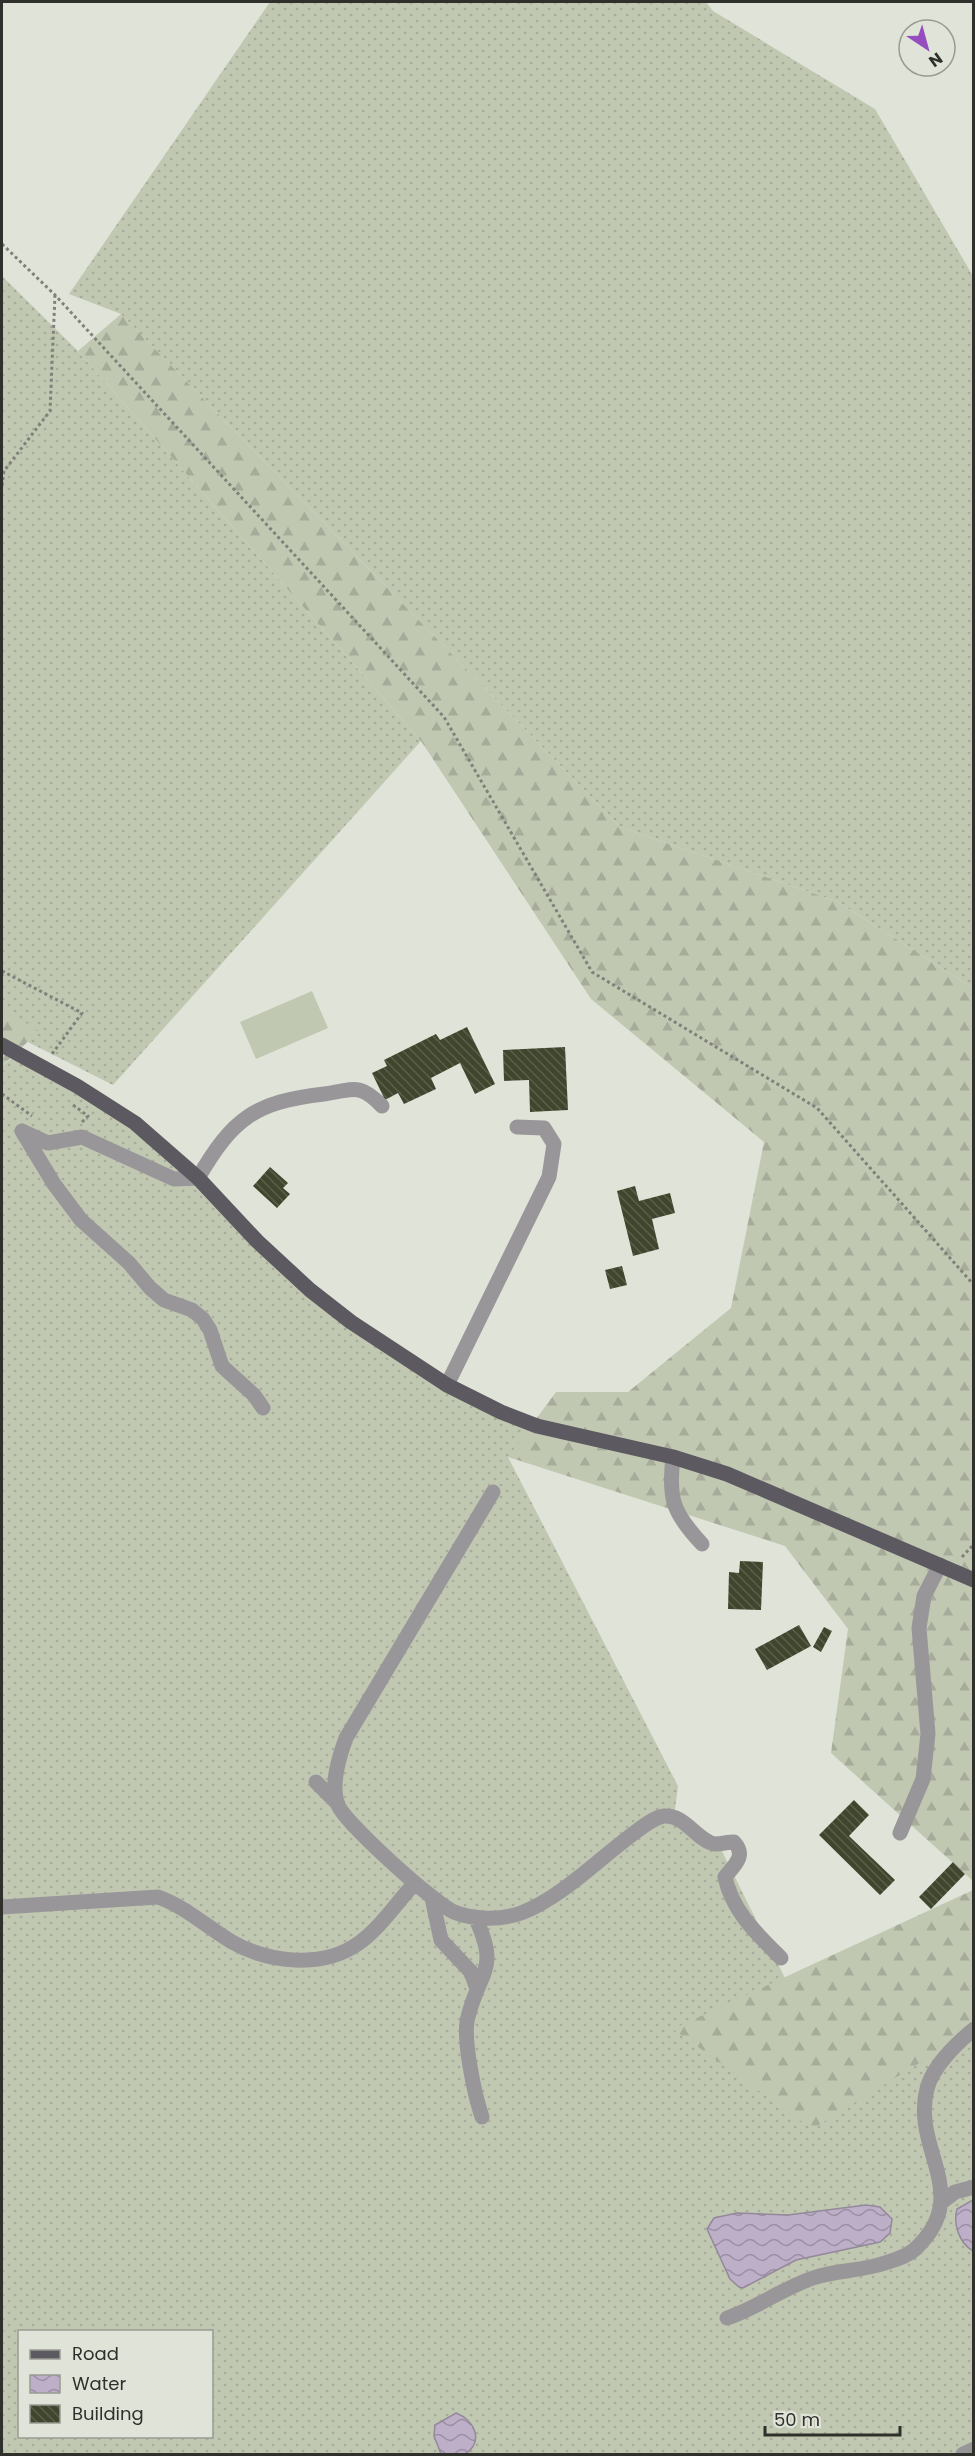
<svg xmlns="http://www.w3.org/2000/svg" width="975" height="2456" font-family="Poppins,sans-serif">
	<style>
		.grass { fill: url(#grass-dots); fill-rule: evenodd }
		.forest { fill: url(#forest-firs) }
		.garden { fill: #c1c8b2 }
		.water { fill: url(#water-waves); stroke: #93899a; stroke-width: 1.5 }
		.building { fill: url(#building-back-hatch) }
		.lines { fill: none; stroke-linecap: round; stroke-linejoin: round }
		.path { stroke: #7f817a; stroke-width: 3; stroke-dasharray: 3 3; stroke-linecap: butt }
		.minor { stroke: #99969a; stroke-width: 15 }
		.major { stroke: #5d5960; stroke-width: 15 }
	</style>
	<defs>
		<pattern id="grass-dots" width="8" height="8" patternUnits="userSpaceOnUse" patternTransform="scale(1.5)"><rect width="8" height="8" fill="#c1c8b2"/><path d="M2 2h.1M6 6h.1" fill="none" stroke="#a6ac99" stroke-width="1.8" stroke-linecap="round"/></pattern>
		<pattern id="forest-firs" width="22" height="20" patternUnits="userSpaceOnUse" patternTransform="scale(1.5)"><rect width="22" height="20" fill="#c1c8b2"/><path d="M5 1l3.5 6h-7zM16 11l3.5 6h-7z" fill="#a6ac99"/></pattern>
		<pattern id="water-waves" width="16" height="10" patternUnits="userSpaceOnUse" patternTransform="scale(1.5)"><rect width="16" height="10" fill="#beafc9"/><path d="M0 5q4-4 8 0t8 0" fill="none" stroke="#9b8fa3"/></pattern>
		<pattern id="building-back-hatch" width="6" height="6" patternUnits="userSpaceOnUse" patternTransform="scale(1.5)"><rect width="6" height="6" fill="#3f462d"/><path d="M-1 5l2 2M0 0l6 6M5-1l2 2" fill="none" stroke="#595f4a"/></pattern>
	</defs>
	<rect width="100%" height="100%" fill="#e0e3d8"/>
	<path class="grass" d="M270 2H706L713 11 875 109 973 276V988L836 901 620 827 121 314 69 294Z
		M2 276 78 351 421 741 113 1085 2 1029Z
		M13 1057 103 1101 257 1241 403 1355 537 1426 508 1457 678 1786 674 1817 717 1841 785 1978 674 2029 973 2030 974 2454H2V1066ZM20 2332H212V2436H20Z"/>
	<path class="forest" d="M121 314 620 827 836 901 973 988V1881L831 1753 848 1629 785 1546 508 1457 556 1392H628L731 1308 764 1142 591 999 421 741 78 351Z
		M2 1008 39 1031 2 1066Z
		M973 1890V2030L812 2129 673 2029Z"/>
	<path class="garden" d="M312 991 328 1028 256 1059 240 1022Z"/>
	<path class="water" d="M973 2200H974L973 2251C959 2243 953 2224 957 2209Z
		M866 2205 880 2207 892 2219 890 2233 880 2242 796 2260 743 2288 739 2287 730 2279 707 2229 714 2218 737 2213 788 2215Z
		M456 2413C475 2420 484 2442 465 2454H441L434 2436 435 2425Z"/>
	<path class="building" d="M467 1027 495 1084 475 1094 460 1063 431 1078 436 1089 404 1104 398 1093 385 1100 372 1073 387 1066 384 1060 436 1034 440 1040Z
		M565 1047 568 1110 530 1112 529 1080 504 1081 503 1050Z
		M270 1167 288 1183 283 1188 290 1194 277 1208 253 1186Z
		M635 1186 639 1201 670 1193 675 1213 652 1219 659 1249 633 1256 617 1191Z
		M622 1266 627 1285 610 1289 605 1270Z
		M740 1561 763 1562 761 1610 728 1609 729 1572 739 1573Z
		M799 1625 811 1646 767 1670 755 1649Z
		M824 1627 832 1631 821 1652 813 1647Z
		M854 1800 869 1815 849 1836 895 1880 880 1895 819 1835Z
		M953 1862 965 1874 931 1909 919 1897Z"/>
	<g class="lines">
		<path class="path" d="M2 244 55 295 444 717 592 972 817 1108 974 1285
			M2 486 4 471 50 411 55 295
			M2 971 82 1013 52 1054
			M2 1094 32 1116
			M73 1105 88 1116 82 1122
			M962 1557 974 1544"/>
		<path class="minor" d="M22 1131 48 1143 82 1137 174 1179 198 1178C233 1118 255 1102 324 1094 353 1090 359 1082 382 1106
			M22 1131 54 1184 81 1220 129 1263 150 1288 164 1300 192 1310 203 1319 210 1330 222 1366 254 1395 263 1408
			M447 1385 549 1177 554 1144 544 1128 517 1127
			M673 1457C668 1499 673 1513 702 1544
			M493 1492 346 1738C339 1757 330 1785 338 1805 345 1823 435 1904 454 1912 473 1920 502 1920 521 1913 557 1900 595 1863 625 1840 636 1832 651 1818 664 1816 685 1814 697 1841 715 1844 721 1844 728 1842 734 1842 747 1856 734 1865 725 1877 732 1911 757 1934 781 1958
			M316 1782 338 1804
			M900 1833 923 1779 928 1734 919 1628 924 1596 940 1565
			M432 1898 441 1940 471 1972 477 1989
			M2 1907 158 1897C186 1907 207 1927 232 1942 269 1963 323 1969 359 1943 381 1927 397 1902 415 1883
			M475 1917C500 1970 480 1969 468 2017 462 2038 475 2096 482 2117
			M942 2202 955 2192 974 2187
			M727 2318C757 2308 783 2288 813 2278 836 2270 862 2271 885 2263 894 2260 906 2257 914 2250 975 2195 911 2150 927 2089 932 2067 957 2043 974 2029
			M963 2454 974 2449"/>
		<path class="major" d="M2 1045 77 1086 135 1123 198 1178 257 1241 310 1290 351 1322 447 1385 501 1412 537 1426 673 1457 727 1474 974 1580"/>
	</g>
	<rect width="975" height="2456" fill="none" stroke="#2f302c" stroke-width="6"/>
	<rect x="18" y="2330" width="195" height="108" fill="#e0e3d8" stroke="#999b93" stroke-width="1.5"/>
	<rect x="30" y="2350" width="30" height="9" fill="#5d5960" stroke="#999b93" stroke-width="1.5"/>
	<text x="72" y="2360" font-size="18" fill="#2f302c">Road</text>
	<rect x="30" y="2375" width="30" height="18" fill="url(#water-waves)" stroke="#999b93" stroke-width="1.5"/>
	<text x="72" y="2390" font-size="18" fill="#2f302c">Water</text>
	<rect x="30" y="2405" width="30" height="18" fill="url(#building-back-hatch)" stroke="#999b93" stroke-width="1.5"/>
	<text x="72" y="2420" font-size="18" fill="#2f302c">Building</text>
	<g transform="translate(927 48) rotate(144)"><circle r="28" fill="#e0e3d8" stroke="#999b93" stroke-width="1.5"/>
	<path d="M0-4.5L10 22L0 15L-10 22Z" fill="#964dbf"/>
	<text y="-9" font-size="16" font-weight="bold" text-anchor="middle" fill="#2f302c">N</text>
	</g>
	<path d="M765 2426v9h135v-9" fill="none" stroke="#2f302c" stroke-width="3"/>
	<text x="774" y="2426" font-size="18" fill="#2f302c" stroke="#e0e3d8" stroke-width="4.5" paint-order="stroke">50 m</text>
</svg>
